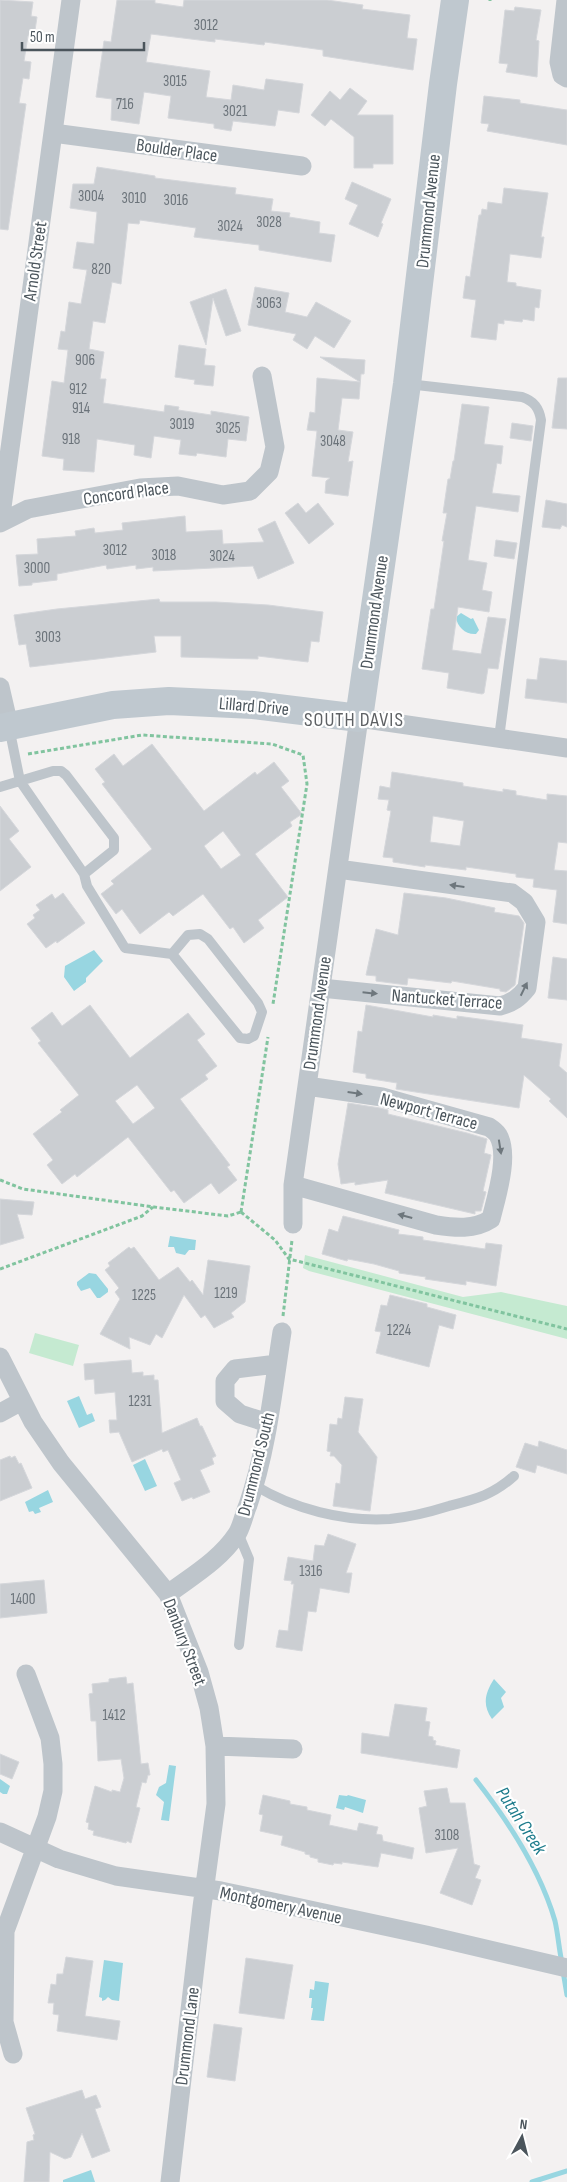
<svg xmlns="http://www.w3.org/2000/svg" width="567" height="2182" font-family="'Sofia Sans Condensed',sans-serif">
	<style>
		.green { fill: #c5ead1 }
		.water { fill: #98d6e1 }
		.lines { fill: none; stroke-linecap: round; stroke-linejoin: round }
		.stream { stroke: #98d6e1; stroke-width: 5 }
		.building { fill: #cbced2; stroke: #d5d7db; fill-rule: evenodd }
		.path { stroke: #81c49f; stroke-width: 3; stroke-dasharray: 4 2.5; stroke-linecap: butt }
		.lane { stroke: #bec5cb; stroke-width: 10 }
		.street { stroke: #bec5cb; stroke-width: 19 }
		.secondary { stroke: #bfc8cf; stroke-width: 28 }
		.oneway { fill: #6e777d }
		.labels { text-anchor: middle; stroke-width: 4.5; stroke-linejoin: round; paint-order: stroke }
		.number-label { font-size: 15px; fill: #6b737a }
		.street-label { font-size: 18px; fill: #4b555c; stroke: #fff }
		.water-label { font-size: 19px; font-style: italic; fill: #1e7c8c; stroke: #fff }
		.quarter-label { font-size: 20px; letter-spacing: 1px; fill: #5e6164; stroke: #fff }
	</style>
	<rect width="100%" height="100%" fill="#f3f1f1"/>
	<path class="green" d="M305 1255 463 1297 501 1292 567 1306V1339L309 1271 303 1268Z
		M35 1333 79 1345 73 1366 29 1353Z"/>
	<path class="water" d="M461 613 471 619 473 618 479 630 476 634C466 635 457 627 456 617Z
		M94 950 103 961 86 978V982L74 991 64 977 65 966Z
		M170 1236 196 1240 195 1250H189L185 1255 176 1253 174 1247H168Z
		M89 1273 96 1274 108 1289V1292L100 1298H97L90 1288 81 1291 77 1285V1282Z
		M79 1396 87 1415 92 1413 95 1421 79 1428 67 1401Z
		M145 1459 157 1486 145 1491 133 1465Z
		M48 1490 53 1502 39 1508 41 1512 35 1514 33 1511 29 1512 25 1502Z
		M494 1679 506 1692 501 1698 504 1707 492 1719C482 1705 485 1693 494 1679Z
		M169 1765 176 1766 169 1821 161 1820 164 1802 156 1795 159 1787 166 1783Z
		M0 1779 10 1786 7 1794H3L0 1792Z
		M339 1795 347 1796 348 1795 366 1800 363 1813 345 1807 344 1810 336 1808Z
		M104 1960 123 1963 119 2001 112 2000 108 1997 105 2000 102 2001V1998L99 1997Z
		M315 1981 329 1983 324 2021 311 2020 313 2008H311L312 1998H309L310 1989 314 1990Z
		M91 2170 95 2182H63V2180Z"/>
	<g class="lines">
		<path class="stream" d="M476 1780C509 1822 540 1869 555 1921 558 1934 559 1949 562 1963
			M563 1971 567 1995
			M532 2182 567 2171"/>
	</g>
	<path class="building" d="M0 0 33 2 31 16 37 17 34 37 28 36 24 61 31 62 29 79 23 78 19 103 26 104 8 230 0 229Z
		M117 0H155V3L183 7 184 0H327L363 5 362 9 410 15 407 38 417 39 413 70 323 56V50L265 42 264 45 215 39V42L151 34 146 62 210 71 206 97 231 100 233 85 264 90 266 79 303 84 299 113 278 110 275 126 233 121 231 131 214 128V124L168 118 171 96 144 92 139 124 111 120 112 99 96 97 104 41 111 42Z
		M515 7 541 10 536 40 539 41 537 77 506 72 508 64 499 63 505 10 514 11Z
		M350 88 367 101 357 115H393V164H373V168H354V137L331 119 325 126 311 115 330 91 340 100Z
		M484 96 520 100V103L567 110V145L487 131 489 124 481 123Z
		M97 167 155 176V178L236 188 235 194 273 199 271 211 290 213 289 217 320 222 319 233 335 235 331 262 259 250V245L194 237 196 228 140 220 139 224 128 223 121 284 112 282 105 323 93 321 89 349 104 352 100 379H106L103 403 164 412 165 405 179 407 178 410 211 415V411L249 417 246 441 228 439 226 457 197 453 196 456 179 454 181 440 154 436 151 458 134 455 135 445 97 439 94 472 63 470 64 459 42 456 52 381 64 383 68 350 58 349 61 331 65 332 69 302 81 304 87 270 73 268 77 242 94 244 97 212 70 208 73 184H94Z
		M352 182 391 199 381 223 383 224 378 237 349 224 358 205 345 199Z
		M504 188 548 193 541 237H544L541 258 510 254 507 282 516 283V286L541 290 539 308 535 307 534 321 523 319 522 322 504 320V324L498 323 496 340 471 337 476 300 463 298 466 276 470 277 479 215H481L482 209 487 210 488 202 502 204Z
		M255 287 289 293 285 312 307 317 316 302 351 321 334 348 315 336 307 349 293 340 296 334 248 325Z
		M226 289 241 331 226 336 213 298 206 345 190 302Z
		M179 345 206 349 204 365 215 366 213 386 194 384 195 380 175 377Z
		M320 357 365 360 364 374H361L359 399 342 398 338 430 353 432 348 462 353 461 348 496 325 493 326 481 330 478 312 476 317 431 307 430 310 412 315 413 317 378 360 382Z
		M558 378H567V429L552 428Z
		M462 404 489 407 484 444 503 446 501 464 497 463 492 493 520 496 518 512 476 506 468 560 487 563 482 590 492 592 489 612 458 607 452 650 481 654 488 617 506 619 498 669 488 668 484 693 482 694 447 688 449 673 422 669 431 609H434L444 541H442L447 513H443L448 479H450L453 461H454Z
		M512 423 533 426 531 441 510 438Z
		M546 500 567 504V527L562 525 560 529 542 527Z
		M298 503 306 513 318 503 334 524 309 544 285 513Z
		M185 516 186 532 222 530 223 544 264 542 258 529 275 521 294 563 258 579 253 566 153 571V567L136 569V565L107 569 106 565 57 574V580L32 583V585L19 586 16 555 38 554 37 539 76 536 75 531 94 528 95 533 123 530 122 523Z
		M496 540 517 543 514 559 494 556Z
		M159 599 160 602H216L268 605 323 612 319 642 311 641 308 662 258 656V659L181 657V636H154L156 652 30 667 26 644 19 645 14 615 57 609Z
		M540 658 567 661V703L525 698 527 679 537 680Z
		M152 744 204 811 255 772 257 775 274 762 289 781 281 787 302 814 290 822 292 826 255 854 288 897 258 920 264 928 244 943 233 927 230 929 203 894 173 916 169 912 140 934 122 909 116 914 101 894 114 884 111 881 152 849 102 784 105 782 95 769 114 754 123 766ZM223 831 241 855 221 869 204 846Z
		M392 772 463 783V786L503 792V789L516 791V795L547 800V794L567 796V843L558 842 554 870 567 871V924L553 922 557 890 533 887 534 879 516 877V874L466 867V870L425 865V867L393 862V858L383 857 391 811 387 810 389 800 378 799 380 786 390 788ZM433 816 464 821 460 846 430 842Z
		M0 806 19 831 9 839 31 867 0 891Z
		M63 893 85 923 57 943 56 941 46 948 27 924 35 918 33 915 40 910 36 905 52 894 55 899Z
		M404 893 446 898 495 908 494 912 519 916 524 923 515 985 506 992 500 991V989L452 981 451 983 408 978 407 985 376 981V976L366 975 376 929 398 935Z
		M553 957 567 959V1000L548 998Z
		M90 1005 130 1058 188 1013 205 1034 197 1040 217 1066 205 1075 208 1079 180 1099 230 1165 227 1167 237 1180 219 1194 211 1183 184 1203 174 1190 171 1192 128 1137 77 1177 75 1174 62 1184 47 1165 53 1160 33 1134 62 1112 60 1110 79 1095 38 1043 41 1041 31 1028 52 1012 62 1026ZM137 1085 155 1108 133 1124 115 1101Z
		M366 1005 433 1017V1015L457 1019V1016L523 1025 521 1038 562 1044 559 1066 567 1073V1118L549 1101 551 1099 524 1075 519 1108 396 1089 397 1083 366 1078V1074L353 1072 358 1031 362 1032Z
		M348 1103 380 1108 388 1110V1114L467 1133 487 1139 484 1153 491 1155 483 1191 486 1192 481 1211H475V1214L385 1193 388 1180 355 1185V1182L341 1184 338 1164Z
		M0 1199 34 1202 32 1215 17 1214 24 1238 0 1245Z
		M343 1216 399 1230 398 1234 423 1237V1240L485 1249 486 1243 502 1245 496 1286 466 1281V1285L425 1279 426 1277 399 1273V1271L374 1264 348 1259 347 1261 322 1254 329 1229 338 1232Z
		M129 1247 131 1249 134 1247 159 1280 178 1267 190 1282 192 1280 203 1295 208 1260 250 1266 245 1302 231 1313 234 1317 214 1328 205 1315 201 1318 184 1295 162 1338 156 1334 150 1345 129 1337 130 1349 100 1334 120 1299 115 1292 119 1288 105 1270 110 1266 108 1263Z
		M390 1295 427 1304V1307L456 1315 453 1329 439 1325 429 1367 376 1353 381 1332 375 1331 381 1305 387 1306Z
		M131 1360 132 1373 143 1372V1376L154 1375V1380H158L162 1433 197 1418 200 1426H202L216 1456 212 1458 214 1464 200 1470 210 1492 193 1499 192 1497 182 1501 174 1483 181 1480 168 1450 163 1452 162 1449 132 1462 119 1432 110 1433 109 1420H117L115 1392 95 1394 94 1379 85 1380 84 1364Z
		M345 1397 363 1399 358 1432 377 1457 370 1511 333 1506 336 1483 340 1484 342 1465 334 1456H330L331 1452 327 1451 330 1424 337 1425 338 1418 342 1419Z
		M539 1441 567 1450V1474L537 1465 535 1473 516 1467 525 1443 538 1447Z
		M10 1456 11 1458 15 1456 19 1464 21 1463 32 1488 0 1501V1460Z
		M328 1534 356 1544 346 1573H352L349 1593 320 1588 316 1612 308 1611 302 1651 276 1647 279 1630 288 1631 294 1584H291L292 1581 284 1580 288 1557 313 1561 315 1545 324 1546Z
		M44 1580 47 1613 0 1618V1584Z
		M126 1677 127 1684 133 1683 141 1764 148 1763 150 1775H148L146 1783 142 1782 136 1807 140 1808 131 1843 127 1841 126 1843 93 1835 94 1831 88 1829 89 1823 86 1822 95 1786 112 1792V1790L120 1792 124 1778 121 1759 98 1761 96 1721H91L89 1694 93 1693 92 1684 109 1682V1679Z
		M395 1704 427 1708 425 1721 430 1722 428 1736 433 1737V1740L436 1741 435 1745 460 1750 457 1768 361 1753 362 1733 389 1737Z
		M0 1754 19 1762 12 1779 0 1774Z
		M447 1788 450 1803H465L474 1864 480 1866 475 1878 481 1880 472 1905 440 1893 458 1848 426 1853 419 1808 427 1806 424 1791Z
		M263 1795 290 1801V1804L307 1807V1810L331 1815 329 1825 357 1831 359 1823 378 1827 376 1834 382 1835 383 1841 414 1848 412 1859 381 1853 378 1867 342 1862V1864L334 1863 333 1865 318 1862V1859L310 1857V1855L305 1854V1852L281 1845 283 1836 260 1831 263 1815 259 1814Z
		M66 1957 93 1961 85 2016 120 2021 117 2040 57 2031 59 2015 53 2014 54 2003H48L51 1984 56 1985 57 1974H63Z
		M246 1958 293 1965 284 2019 239 2013Z
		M214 2024 242 2028 235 2081 207 2077Z
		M82 2090 85 2099 96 2095 101 2107 95 2109 110 2151 92 2158 82 2133 71 2157 65 2159 50 2152 49 2182H24L27 2142 34 2140 33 2135 35 2134 26 2108Z"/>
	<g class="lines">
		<path class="path" d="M490 1V0
			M28 754 142 735 272 744 303 755 307 784 273 1004
			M0 1180 23 1189 154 1207 228 1216 241 1212
			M241 1212 268 1037
			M241 1212 275 1240 289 1259 567 1329
			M0 1269 142 1216 153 1207
			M283 1316 292 1240"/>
		<path class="lane" d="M408 384 522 397C534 401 539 408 541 420L499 738
			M9 727 20 781 84 874
			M0 787 53 771H61L66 775 114 838V850L84 874 87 886 125 948 172 954
			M200 934 208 939 258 1003 262 1012 254 1036 248 1039 240 1038 172 954 188 935Z
			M254 1485C293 1509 344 1522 390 1519 410 1517 430 1512 449 1506 476 1499 493 1495 514 1476
			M238 1533 249 1559 239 1645"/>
		<path class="street" d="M566 0 559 62 562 75 567 78
			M53 133 302 166
			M0 522 71 0
			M0 523 28 509 140 488 178 486 223 495 250 491 269 472 275 447 262 376
			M0 687 9 726
			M321 988 500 1006C512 1003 519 998 527 988L536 922 524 902 512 893 338 869
			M293 1185 436 1225C455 1228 474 1230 491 1219 496 1198 510 1155 498 1135 496 1132 492 1129 489 1127L382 1097 307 1086
			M293 1224V1185L359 718 567 748
			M0 1357 33 1422 61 1463 168 1594 199 1672 209 1708 215 1746 216 1804 202 1907 170 2182
			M0 1413 22 1401
			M268 1423 240 1414 225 1401V1381L235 1369 277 1364
			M168 1594C192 1576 220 1560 237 1534 242 1526 244 1514 248 1505 267 1450 273 1390 282 1332
			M215 1746 293 1749
			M0 1832 59 1859 116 1876 221 1891 426 1935 567 1968
			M13 2054 4 2022 5 1931 47 1817 53 1791V1764L50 1738 26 1674"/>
		<path class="secondary" d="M0 728 113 705 169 701 253 705 359 718 407 384 443 84 455 0"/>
	</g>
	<defs><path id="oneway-solid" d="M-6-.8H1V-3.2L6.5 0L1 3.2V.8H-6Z" transform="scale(1.25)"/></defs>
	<g class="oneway">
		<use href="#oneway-solid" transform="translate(457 886) rotate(-172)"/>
		<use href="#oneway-solid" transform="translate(524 989) rotate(-64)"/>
		<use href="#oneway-solid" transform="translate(370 993) rotate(6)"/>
		<use href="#oneway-solid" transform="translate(355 1093) rotate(8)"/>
		<use href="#oneway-solid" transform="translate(500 1147) rotate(81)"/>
		<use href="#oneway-solid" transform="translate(405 1216) rotate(-165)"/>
	</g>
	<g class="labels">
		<g class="number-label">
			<text x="206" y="30">3012</text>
			<text x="175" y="86">3015</text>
			<text x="125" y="109">716</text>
			<text x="235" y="116">3021</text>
			<text x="91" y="201">3004</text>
			<text x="134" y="203">3010</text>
			<text x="176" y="205">3016</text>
			<text x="269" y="227">3028</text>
			<text x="230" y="231">3024</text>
			<text x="101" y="274">820</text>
			<text x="269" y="308">3063</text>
			<text x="85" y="365">906</text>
			<text x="78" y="394">912</text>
			<text x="81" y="413">914</text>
			<text x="182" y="429">3019</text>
			<text x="228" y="433">3025</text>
			<text x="71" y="444">918</text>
			<text x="333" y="446">3048</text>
			<text x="115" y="555">3012</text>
			<text x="164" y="560">3018</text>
			<text x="222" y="561">3024</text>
			<text x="37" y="573">3000</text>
			<text x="48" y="642">3003</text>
			<text x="226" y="1298">1219</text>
			<text x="144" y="1300">1225</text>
			<text x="399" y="1335">1224</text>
			<text x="140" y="1406">1231</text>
			<text x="311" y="1576">1316</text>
			<text x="23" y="1604">1400</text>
			<text x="114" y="1720">1412</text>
			<text x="447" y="1840">3108</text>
		</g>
		<g class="street-label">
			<text transform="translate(177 150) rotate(8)" y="6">Boulder Place</text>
			<text transform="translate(428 211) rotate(-84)" y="6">Drummond Avenue</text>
			<text transform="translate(35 261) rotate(-82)" y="6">Arnold Street</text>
			<text transform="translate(126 493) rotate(-8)" y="6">Concord Place</text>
			<text transform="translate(374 612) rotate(-82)" y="6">Drummond Avenue</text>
			<text transform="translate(254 706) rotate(5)" y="6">Lillard Drive</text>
			<text transform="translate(447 999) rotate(4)" y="6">Nantucket Terrace</text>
			<text transform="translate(317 1013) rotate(-82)" y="6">Drummond Avenue</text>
			<text transform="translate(429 1111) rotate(15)" y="6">Newport Terrace</text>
			<text transform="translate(256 1464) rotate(-76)" y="6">Drummond South</text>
			<text transform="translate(185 1642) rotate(69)" y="6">Danbury Street</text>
			<text transform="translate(281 1905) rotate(12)" y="6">Montgomery Avenue</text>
			<text transform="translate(187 2036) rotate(-83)" y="6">Drummond Lane</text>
		</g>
		<g class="water-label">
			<text transform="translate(522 1820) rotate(57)" y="7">Putah Creek</text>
		</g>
		<g class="quarter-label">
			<text x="354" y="726">SOUTH DAVIS</text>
		</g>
	</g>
	<g transform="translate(522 2137) rotate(7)" stroke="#ffffff" stroke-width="4" paint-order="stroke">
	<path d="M0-4L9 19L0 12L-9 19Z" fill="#4b555c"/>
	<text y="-8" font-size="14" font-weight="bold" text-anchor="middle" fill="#4b555c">N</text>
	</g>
	<path d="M22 42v8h122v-8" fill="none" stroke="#4b555c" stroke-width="2.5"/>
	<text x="30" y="42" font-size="15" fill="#4b555c" stroke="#ffffff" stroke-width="4" paint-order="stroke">50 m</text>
</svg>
